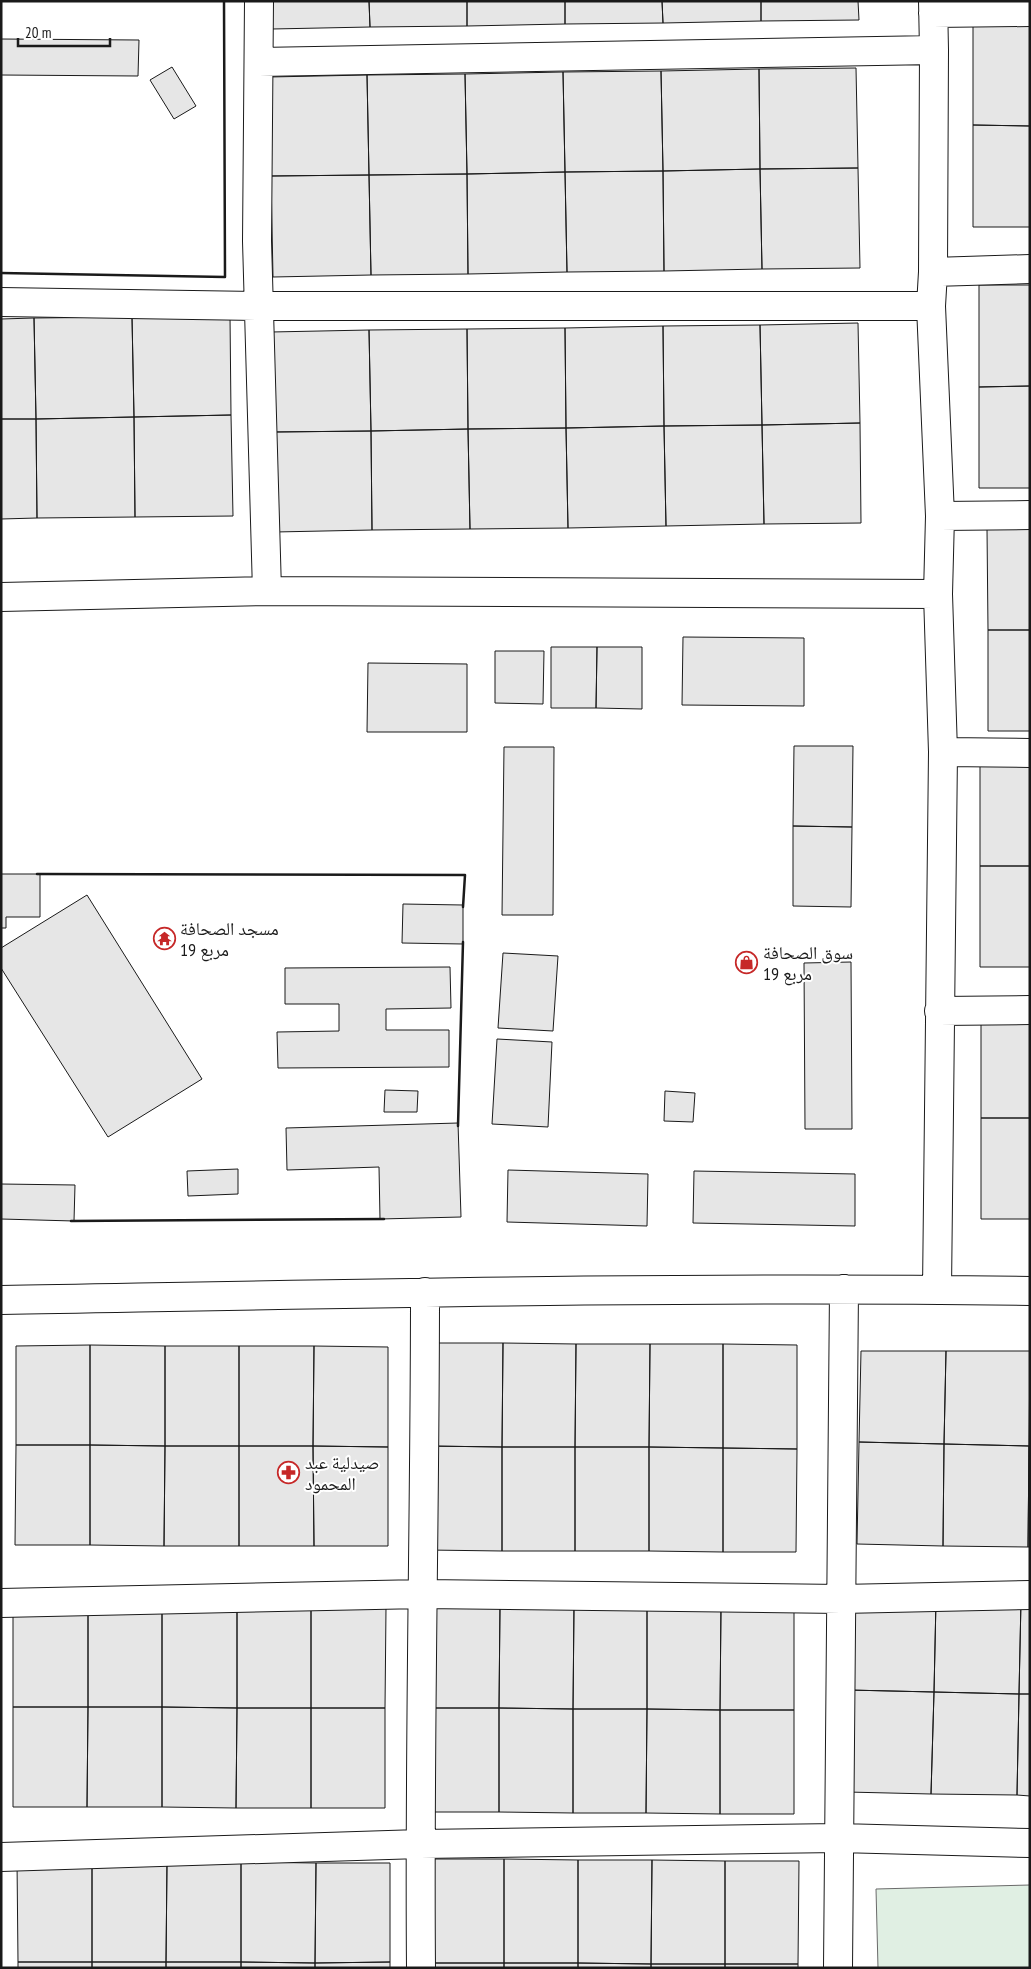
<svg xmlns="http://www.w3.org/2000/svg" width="1031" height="1969" font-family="'PT Sans Narrow','Noto Naskh Arabic',sans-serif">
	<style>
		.green { fill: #e0efe3; stroke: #6a6a6a }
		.building { fill: #e6e6e6; stroke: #1a1a1a }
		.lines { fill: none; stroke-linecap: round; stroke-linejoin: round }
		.minor-casing { stroke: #1a1a1a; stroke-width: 30 }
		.minor { stroke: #fff; stroke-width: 28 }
		.wall { stroke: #1a1a1a; stroke-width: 2.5 }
		.labels { text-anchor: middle; stroke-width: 4; stroke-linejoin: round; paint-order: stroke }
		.poi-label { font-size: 18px; fill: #1a1a1a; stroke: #fff; text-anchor: start }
	</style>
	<rect width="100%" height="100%" fill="#fff"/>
	<path class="green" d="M1030 1885V1968H878L876 1889Z"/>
	<path class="building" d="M271 1H369L370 27 272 29Z
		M369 1H467V26L370 27Z
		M467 1H565V24L467 26Z
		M565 1H662L663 23 565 24Z
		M662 1H761V21L663 23Z
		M761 1H858L859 20 761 21Z
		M973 24H1030V126L973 125Z
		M1 39 139 40 138 76 1 75Z
		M172 67 196 106 174 119 150 80Z
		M856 68 858 168 760 169 759 69Z
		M759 69 760 169 663 171 661 71Z
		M661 71 663 171 565 172 563 72Z
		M563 72 565 172 467 174 465 74Z
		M465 74 467 174 369 175 367 75Z
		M367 75 369 175 271 176 269 77Z
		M973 125 1030 126V227H973Z
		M858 168 860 268 762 269 760 169Z
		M760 169 762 269 664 271 663 171Z
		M663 171 664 271 567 272 565 172Z
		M565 172 567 272 468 274 467 174Z
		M467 174 468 274 371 275 369 175Z
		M369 175 371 275 273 277 271 176Z
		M979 285H1030V386L979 387Z
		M230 316 231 415 134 417 132 317Z
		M132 317 134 417 36 419 34 318Z
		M34 318 36 419H1V319Z
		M858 323 860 423 762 425 760 325Z
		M760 325 762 425 664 426 663 326Z
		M663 326 664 426 566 428 565 328Z
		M565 328 566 428 468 429 467 329Z
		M467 329 468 429 371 431 369 330Z
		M369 330 371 431 273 432 271 332Z
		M1030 386V488H979V387Z
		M231 415 233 516 135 517 134 417Z
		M134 417 135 517 37 518 36 419Z
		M1 419H36L37 518 1 519Z
		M860 423 861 523 764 524 762 425Z
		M762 425 764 524 666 526 664 426Z
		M664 426 666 526 568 528 566 428Z
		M566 428 568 528 470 529 468 429Z
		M468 429 470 529 372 530 371 431Z
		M371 431 372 530 275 532 273 432Z
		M987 529H1030V630H988Z
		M988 630H1030V731H988Z
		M683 637 804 638V706L682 705Z
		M551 647H597L596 708H551Z
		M597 647H642V709L596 708Z
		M495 651H544L543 704 495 703Z
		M368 663 467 664V732H367Z
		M794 746H853L852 827 793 826Z
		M504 747H554L553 915H502Z
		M980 764H1030V866H980Z
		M793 826 852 827 851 907 793 906Z
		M980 866H1030V967H980Z
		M1 874H40V917H6V928H1Z
		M87 895 202 1079 108 1137 1 968V948Z
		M403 904 463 905V944L402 943Z
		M503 953 558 956 553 1031 498 1028Z
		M851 962 852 1129H805L804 963Z
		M450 967 451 1008 386 1009V1030H449V1067L278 1068 277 1032 339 1031V1004H285V968Z
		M981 1017H1030V1118H981Z
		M497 1039 552 1042 548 1127 492 1124Z
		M385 1090 418 1091 417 1112H384Z
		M665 1091 695 1093 693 1122 664 1121Z
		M981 1118H1030V1219H981Z
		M458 1123 461 1217 380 1219 379 1167 287 1170 286 1128Z
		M238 1169V1194L188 1196 187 1171Z
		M508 1170 648 1174 647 1226 507 1222Z
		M694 1171 855 1174V1226L693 1223Z
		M1 1184 75 1185 74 1221 1 1219Z
		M429 1343H503L502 1447 428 1446Z
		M503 1343 576 1344 575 1447H502Z
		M576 1344H650L649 1447H575Z
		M650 1344H723V1448L649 1447Z
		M723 1344 797 1345V1449L723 1448Z
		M90 1345V1445H16V1346Z
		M90 1345 165 1346V1446L90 1445Z
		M165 1346H239V1446H165Z
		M239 1346H314L313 1446H239Z
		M314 1346 388 1347V1447L313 1446Z
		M861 1351H946L944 1444 859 1442Z
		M946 1351H1030L1029 1446 944 1444Z
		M859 1442 944 1444 943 1546 857 1544Z
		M944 1444 1029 1446 1028 1547 943 1546Z
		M16 1445H90V1545H15Z
		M90 1445 165 1446 164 1546 90 1545Z
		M165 1446H239V1546H164Z
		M239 1446H313L314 1546H239Z
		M313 1446 388 1447V1546H314Z
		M428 1446 502 1447V1551L428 1550Z
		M1029 1446H1030V1547H1028Z
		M502 1447H575V1551H502Z
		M575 1447H649V1551H575Z
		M649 1447 723 1448V1552L649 1551Z
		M723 1448 797 1449 796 1552H723Z
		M850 1599 936 1600 934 1692 848 1690Z
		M936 1600H1021L1019 1694 934 1692Z
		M1021 1600H1030V1694H1019Z
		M426 1604 500 1605 499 1708H426Z
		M500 1605H574L573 1709 499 1708Z
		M574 1605 647 1606V1709H573Z
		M647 1606H721L720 1710 647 1709Z
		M721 1606H794V1710H720Z
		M13 1607H88V1707H13Z
		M88 1607 162 1608V1707H88Z
		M237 1607V1708L162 1707V1608Z
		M237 1607 311 1608V1708H237Z
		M311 1608H386L385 1708H311Z
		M848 1690 934 1692 931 1794 847 1792Z
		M934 1692 1019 1694 1017 1795 931 1794Z
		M1019 1694H1030V1796L1017 1795Z
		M13 1707H88L87 1807H13Z
		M88 1707H162V1807H87Z
		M162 1707 237 1708 236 1808 162 1807Z
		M237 1708H311V1808H236Z
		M311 1708H385V1808H311Z
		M426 1708H499V1812H425Z
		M499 1708 573 1709V1813L499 1812Z
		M573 1709H647L646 1813H573Z
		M647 1709 720 1710V1814L646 1813Z
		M720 1710H794V1814H720Z
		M431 1859H504V1963H430Z
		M504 1859 578 1860V1963H504Z
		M578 1860H652L651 1964 578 1963Z
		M652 1860 725 1861V1964H651Z
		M17 1861 92 1862V1962H18Z
		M725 1861H799L798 1964H725Z
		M92 1862H167L166 1962H92Z
		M167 1862H241V1962H166Z
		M241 1862 316 1863 315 1963 241 1962Z
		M316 1863H390V1962L315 1963Z
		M18 1962H92V1968H18Z
		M92 1962H166V1968H92Z
		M166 1962H241V1968H166Z
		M241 1962 315 1963V1968H241Z
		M390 1962V1968H315V1963Z
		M430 1963H504V1968H430Z
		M504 1963H578V1968H504Z
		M578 1963 651 1964V1968H578Z
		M651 1964H725V1968H651Z
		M725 1964H798V1968H725Z"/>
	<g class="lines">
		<defs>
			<path id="minor" d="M259 1 257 241 267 591
				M933 1 934 50 933 272 931 306 940 516 938 594 943 752 937 1290
				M933 13 1030 12
				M259 62 934 50
				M933 272 1030 269
				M1 302 260 306H931
				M940 516 1030 515
				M1 597 267 591 938 594
				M943 752 1030 753
				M939 1011 1030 1010
				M1 1300C344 1294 687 1286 1030 1291
				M1 1603 423 1594 841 1599 1030 1595
				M1 1857 420 1844 839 1838 1030 1843
				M421 1968C419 1743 425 1517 425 1292
				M838 1968 844 1289"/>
		</defs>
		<use href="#minor" class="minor-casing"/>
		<use href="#minor" class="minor"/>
		<path class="wall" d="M1 273 225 277 224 1
			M37 874 465 875 463 907
			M458 1126 463 942
			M71 1221 384 1219"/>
	</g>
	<defs>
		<symbol id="temple-ring" viewBox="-11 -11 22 22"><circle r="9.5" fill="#fff" stroke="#c62828" stroke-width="1.5"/><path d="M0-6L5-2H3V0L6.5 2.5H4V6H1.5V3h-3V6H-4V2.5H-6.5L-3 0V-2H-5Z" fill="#c62828"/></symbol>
		<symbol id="shop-ring" viewBox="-11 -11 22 22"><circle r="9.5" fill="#fff" stroke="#c62828" stroke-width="1.5"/><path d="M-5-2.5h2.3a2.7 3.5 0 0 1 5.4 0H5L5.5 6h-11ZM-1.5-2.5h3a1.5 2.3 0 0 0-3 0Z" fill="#c62828"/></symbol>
		<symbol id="pharmacy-ring" viewBox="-11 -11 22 22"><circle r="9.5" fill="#fff" stroke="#c62828" stroke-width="1.5"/><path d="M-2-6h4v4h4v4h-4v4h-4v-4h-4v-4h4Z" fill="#c62828"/></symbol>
	</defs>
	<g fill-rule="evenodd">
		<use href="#temple-ring" x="152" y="926" width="25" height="25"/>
		<use href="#shop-ring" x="734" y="950" width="25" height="25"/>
		<use href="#pharmacy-ring" x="276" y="1460" width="25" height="25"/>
	</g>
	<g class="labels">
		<g class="poi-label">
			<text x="180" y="935">مسجد الصحافة<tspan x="180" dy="21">مربع 19</tspan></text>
			<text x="763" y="959">سوق الصحافة<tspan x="763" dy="21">مربع 19</tspan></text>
			<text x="305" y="1469">صيدلية عبد<tspan x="305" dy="21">المحمود</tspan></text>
		</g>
	</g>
	<rect width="1031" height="1969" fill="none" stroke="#1a1a1a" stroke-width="5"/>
	<path d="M18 38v8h92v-8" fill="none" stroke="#1a1a1a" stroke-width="2.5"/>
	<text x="25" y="38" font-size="15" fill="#1a1a1a" stroke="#ffffff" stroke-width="4" paint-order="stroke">20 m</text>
</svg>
